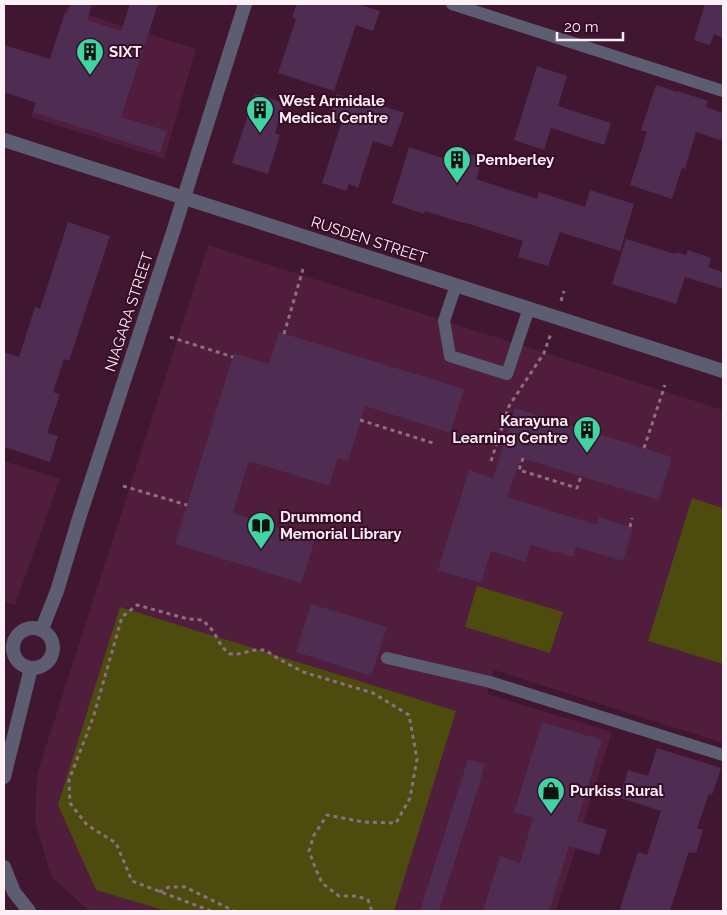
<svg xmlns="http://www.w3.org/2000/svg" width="727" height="915" font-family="Raleway,sans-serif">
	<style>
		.built { fill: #501d3c }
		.green { fill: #4e4b0f }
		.building { fill: #4f2c51 }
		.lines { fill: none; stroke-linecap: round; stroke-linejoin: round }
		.path { stroke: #8e6f81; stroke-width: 3; stroke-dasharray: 4 4; stroke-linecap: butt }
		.service { stroke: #5d5d72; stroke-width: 12 }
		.minor { stroke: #5d5d72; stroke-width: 14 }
		.tertiary { stroke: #5d5d72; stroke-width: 14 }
		.labels { text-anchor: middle; stroke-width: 4; stroke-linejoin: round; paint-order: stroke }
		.poi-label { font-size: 15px; font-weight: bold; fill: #fdf1f7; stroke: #360c26; text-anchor: start }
		.street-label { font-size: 15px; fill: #fdf1f7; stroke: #360c26 }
	</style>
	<rect width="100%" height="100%" fill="#411630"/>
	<path class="built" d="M66 8 196 49 164 159 31 117Z
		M208 245 723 410V743L494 670 487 694 612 732 556 911H89L51 876 35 820 37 774Z
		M4 461 60 479 15 605 4 601Z"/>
	<path class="green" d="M692 498 723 508V664L648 641Z
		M477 586 563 612 550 653 465 627Z
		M120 607 456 711 394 911H166L96 890 58 805Z"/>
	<path class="building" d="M70 4H92L87 20 121 31 130 4H158L121 117 167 131 160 153 33 112 36 103 4 92V45L50 59 65 13 67 14Z
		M297 4H357L380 11 373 31 356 25 334 91 278 73 296 19 292 17Z
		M705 4H723V38L714 34 710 45 694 40Z
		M537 66 567 76 558 106 611 123 604 145 551 128 544 150 514 140Z
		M656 85 677 92 678 91 708 101 706 107 723 113V141L696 132 685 169 682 168 672 199 630 185 647 132 641 130Z
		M255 94 285 103 275 133 280 135 268 174 232 163Z
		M337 94 376 107 377 104 404 113 392 147 373 141 358 188 349 184 346 191 322 183 342 121 329 117Z
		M409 147 455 162 459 151 483 158 476 179 537 199 539 192 585 207 590 190 634 204 620 251 560 232 548 266 518 257 523 241 463 222V223L425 211 424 214 392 203Z
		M68 222 110 236 69 361 64 359 53 392 60 394 47 433 58 436 50 462 4 447V352L19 357 35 307 40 309Z
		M626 239 675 254 676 252 686 255 688 250 711 258 708 267 723 272V289L685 277 676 304 612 284Z
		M279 332 464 389 450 433 365 406 348 461 338 458 329 486 249 461 233 513 315 539 301 583 175 544 234 353 269 364Z
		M515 408 672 457 659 500 521 458 507 497 597 525 599 517 633 528 623 561 576 547 573 557 531 545 525 562 491 551 481 583 438 570 469 470 493 478Z
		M311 604 387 627 371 676 296 652Z
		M542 722 602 740 577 821 607 830 599 855 569 846 549 911H483L500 856 520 863 533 818 514 812Z
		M657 748 721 768 712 795 709 794 697 828 703 830 696 853 689 852 688 854 670 911H619L638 852 647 855 661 811 620 798 628 770 648 776Z
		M468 759 485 764 479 785 439 911H420Z"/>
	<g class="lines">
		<path class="path" d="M561 301 564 291
			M284 334 303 269
			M170 337 233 357
			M360 420 436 444
			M644 448 665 385
			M523 458 519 470 577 488 581 476
			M491 461 509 406 544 353 551 333
			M123 486 187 505
			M630 527 632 518
			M159 892 169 887H185L234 911
			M211 911 132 881 116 843 87 825 70 803 69 780 93 718 122 617 137 605 188 619 203 620 213 631 222 647 230 654H238L255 650H265L277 658 303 672 373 693 409 715 417 759 410 798 396 823 363 822 327 815 314 835 309 851 315 867 322 883 339 896H357L368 900 372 911"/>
		<path class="service" d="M452 4 723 91
			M456 285 444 321 450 356 507 374 529 308
			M387 658 490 682 723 755"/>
		<path class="minor" d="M4 140 723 371"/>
		<path class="tertiary" d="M13 648a20 20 0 1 1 40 0a20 20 0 1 1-40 0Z
			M42 629 57 591 80 515 174 229 245 4
			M4 777 31 668
			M4 867 14 892 29 911"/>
	</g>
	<defs>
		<symbol id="building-pin" viewBox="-11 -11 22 30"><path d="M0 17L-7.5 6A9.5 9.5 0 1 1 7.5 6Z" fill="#40d4a2" stroke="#360c26"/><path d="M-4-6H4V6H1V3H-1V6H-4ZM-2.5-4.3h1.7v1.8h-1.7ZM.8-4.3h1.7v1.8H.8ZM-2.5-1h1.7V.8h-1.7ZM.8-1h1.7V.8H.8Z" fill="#111"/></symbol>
		<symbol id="library-pin" viewBox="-11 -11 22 30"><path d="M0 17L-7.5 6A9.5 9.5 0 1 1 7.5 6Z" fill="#40d4a2" stroke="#360c26"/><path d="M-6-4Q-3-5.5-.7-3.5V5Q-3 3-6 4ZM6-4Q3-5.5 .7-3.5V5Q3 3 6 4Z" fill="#111"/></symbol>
		<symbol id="shop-pin" viewBox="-11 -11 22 30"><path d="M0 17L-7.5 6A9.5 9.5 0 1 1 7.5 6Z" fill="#40d4a2" stroke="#360c26"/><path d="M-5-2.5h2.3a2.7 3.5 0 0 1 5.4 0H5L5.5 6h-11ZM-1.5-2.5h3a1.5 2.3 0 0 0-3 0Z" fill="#111"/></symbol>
	</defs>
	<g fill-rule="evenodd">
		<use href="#building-pin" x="74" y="36" width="32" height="43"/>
		<use href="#building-pin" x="244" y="94" width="32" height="43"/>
		<use href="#building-pin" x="441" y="144" width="32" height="43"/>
		<use href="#building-pin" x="571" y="414" width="32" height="43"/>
		<use href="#library-pin" x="245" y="510" width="32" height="43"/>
		<use href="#shop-pin" x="535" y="775" width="32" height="43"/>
	</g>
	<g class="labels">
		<g class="poi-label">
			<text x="109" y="57">SIXT</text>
			<text x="279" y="106">West Armidale<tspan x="279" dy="17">Medical Centre</tspan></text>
			<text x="476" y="165">Pemberley</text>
			<text x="568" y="426" text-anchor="end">Karayuna<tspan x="568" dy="17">Learning Centre</tspan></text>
			<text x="280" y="522">Drummond<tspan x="280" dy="17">Memorial Library</tspan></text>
			<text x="570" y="796">Purkiss Rural</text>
		</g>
		<g class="street-label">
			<text transform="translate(369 240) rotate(18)" y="5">RUSDEN STREET</text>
			<text transform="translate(129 312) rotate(-72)" y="5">NIAGARA STREET</text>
		</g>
	</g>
	<rect width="727" height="915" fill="none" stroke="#fdf1f7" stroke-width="10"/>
	<path d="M557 32v8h66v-8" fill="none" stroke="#fdf1f7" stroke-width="2.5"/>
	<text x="564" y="32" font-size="15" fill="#fdf1f7" stroke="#360c26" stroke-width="4" paint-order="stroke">20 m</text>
</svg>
